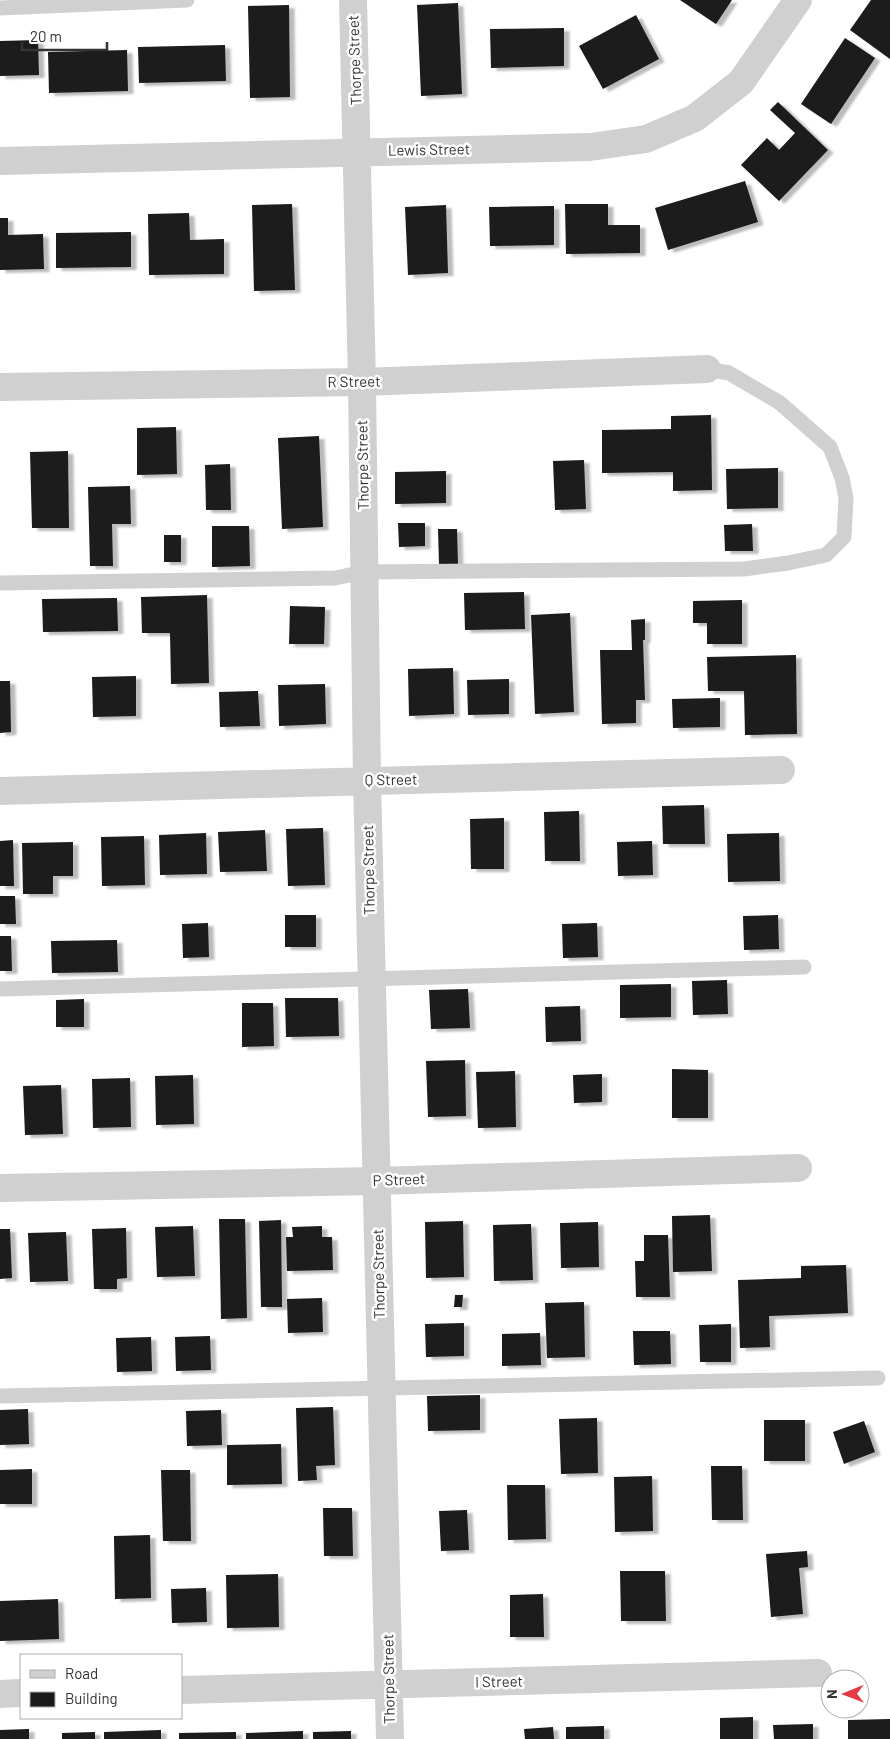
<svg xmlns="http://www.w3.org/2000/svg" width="890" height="1739" font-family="Barlow,sans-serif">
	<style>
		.building { fill: #1a1a1a; filter: url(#shadow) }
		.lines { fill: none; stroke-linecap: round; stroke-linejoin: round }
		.service { stroke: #d0d0d0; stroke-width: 15 }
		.minor { stroke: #d0d0d0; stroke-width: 28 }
		.labels { text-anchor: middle; stroke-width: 5; stroke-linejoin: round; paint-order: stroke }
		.street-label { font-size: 15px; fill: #333; stroke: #fff }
	</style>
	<defs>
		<filter id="shadow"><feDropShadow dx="5.5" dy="3" stdDeviation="1" flood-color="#0004"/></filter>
	</defs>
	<rect width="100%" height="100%" fill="#fff"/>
	<path class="building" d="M680 0H732L716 24Z
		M871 0H890V59L850 30Z
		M458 3 462 94 421 96 417 5Z
		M289 5 290 97 250 98 248 6Z
		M636 15 659 59 603 89 579 46Z
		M564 28V66L491 68 490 29Z
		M845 38 875 58 831 124 801 104Z
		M38 40 39 75 0 76V41Z
		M225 45 226 81 139 83 138 47Z
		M127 50 128 91 49 93 48 52Z
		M778 102 828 150 779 201 741 165 767 138 779 150 795 133 770 110Z
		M745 181 758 222 668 250 655 208Z
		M292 204 295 290 254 291 252 205Z
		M565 204H608V225H640V253L566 254Z
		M446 205 448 273 408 275 405 207Z
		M554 206V245L490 246 489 207Z
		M189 213 190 240 224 239V274L149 275 148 214Z
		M0 218H8V235L43 234 44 269 0 270Z
		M131 232V267L56 268V233Z
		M711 415 712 490 673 491V472L602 473V430L671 429V416Z
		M176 427 177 474 137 475V428Z
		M319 436 323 527 282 529 278 438Z
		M68 451 69 528H32L30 452Z
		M584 460 586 509 555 510 553 461Z
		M230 464 231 510H206L205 465Z
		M778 468V508L727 509 726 469Z
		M446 471V503L395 504V472Z
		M130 486 131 524H112L113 566H90L88 487Z
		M398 523H425V546L399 547Z
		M752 524 753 551H725L724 525Z
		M212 526H249L250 566 212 567Z
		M438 529H457L458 565H439Z
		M164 535H181V562H164Z
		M524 592 525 629 465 630 464 593Z
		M207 595 209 683 171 684 170 633H142L141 597Z
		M117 598 118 631 43 632 42 599Z
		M742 600V644H707V623H693V601Z
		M290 606 325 607 324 644H289Z
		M570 613 574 712 535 714 531 615Z
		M645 619V640H643L645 700H636V723L602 724 600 650H632L631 620Z
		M796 655 797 734 745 735 744 691H708L707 657Z
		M453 668 454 714 409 716 408 669Z
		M136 676V716L93 717 92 677Z
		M509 679V714L468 715 467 680Z
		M0 681H10L11 732 0 733Z
		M325 684 326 724 279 726 278 685Z
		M258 691 260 726 220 727 219 692Z
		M720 698V727L673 728 672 699Z
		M704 805 705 844H663L662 806Z
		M579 811 580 861H545L544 812Z
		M504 818V869H471L470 819Z
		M323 828 325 885 288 886 286 829Z
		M265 830 267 871 220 872 218 832Z
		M206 833 207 874 160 875 159 835Z
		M779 833 780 881 728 882 727 834Z
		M144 836 145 885 102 886 101 837Z
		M13 840 14 886H0V841Z
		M652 841 653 875 618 876 617 842Z
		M73 842V876H53V894H23L22 843Z
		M0 896H15L16 924H0Z
		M285 915H316V947H285Z
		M778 915 779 949 744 950 743 916Z
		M208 923 209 957 183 958 182 924Z
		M597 923 598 957 563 958 562 924Z
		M0 936H11L12 971H0Z
		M117 940 118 972 52 973 51 941Z
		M727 980 728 1014 693 1015 692 981Z
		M671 984V1017L620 1018V985Z
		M468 989 470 1028 431 1029 429 990Z
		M285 998H338L339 1036 286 1037Z
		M84 999V1027H56V1000Z
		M242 1003H273L274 1046 242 1047Z
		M580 1006 581 1041 546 1042 545 1007Z
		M465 1060 466 1116 428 1117 426 1061Z
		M672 1069 708 1070V1118H672Z
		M515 1071 516 1127 478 1128 476 1072Z
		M602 1074V1102L574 1103 573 1075Z
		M193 1075 194 1124 156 1125 155 1076Z
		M130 1078 131 1127 93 1128 92 1079Z
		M61 1085 63 1134 25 1135 23 1086Z
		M710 1215 712 1271 673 1272 672 1216Z
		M219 1219H245L247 1318 221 1319Z
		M281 1220 282 1307H261L259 1221Z
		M463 1221 464 1277 426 1278 425 1222Z
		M598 1222 599 1267 561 1268 560 1223Z
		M531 1224 533 1280 494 1281 493 1225Z
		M193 1226 195 1276 157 1277 155 1227Z
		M322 1226V1237H332L333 1270 287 1271 286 1237H293L292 1227Z
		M126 1228 127 1278 117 1279V1289H94L92 1229Z
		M0 1229H10L12 1278 0 1279Z
		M66 1232 68 1281 30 1282 28 1233Z
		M644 1235H668L670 1297H636L635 1261H644Z
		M846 1265 848 1313 769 1316 770 1347 740 1348 738 1280 801 1278V1266Z
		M455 1295H463L462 1307H454Z
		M322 1298 323 1332 288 1333 287 1299Z
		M584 1302 585 1357 547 1358 545 1303Z
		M464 1323V1356L426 1357 425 1324Z
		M731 1324V1362H700L699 1325Z
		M633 1331H670L671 1364 634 1365Z
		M540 1333 541 1365 502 1366V1334Z
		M210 1336 211 1370 176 1371 175 1337Z
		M151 1337 152 1371 117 1372 116 1338Z
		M480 1395V1430L428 1431 427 1396Z
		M333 1407 335 1465 316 1466 317 1480 298 1481 296 1408Z
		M28 1409 29 1444 0 1445V1410Z
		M221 1410 222 1445 187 1446 186 1411Z
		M597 1418 598 1473 561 1474 559 1419Z
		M764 1420H805V1461H764Z
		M864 1421 875 1452 844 1464 833 1432Z
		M281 1444 282 1484 227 1485V1445Z
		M711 1466H742L743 1520H712Z
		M32 1469V1504H0V1470Z
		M161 1470H190L191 1541H163Z
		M652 1476 653 1531 615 1532 614 1477Z
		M507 1485H545L546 1539 508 1540Z
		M323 1508H352L353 1556H324Z
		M467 1510 469 1550 441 1551 439 1511Z
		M150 1535 151 1598 115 1599 114 1536Z
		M807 1551 808 1567 799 1568 803 1614 771 1617 766 1554Z
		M620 1571H665L666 1621H621Z
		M278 1574 279 1627 227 1628 226 1575Z
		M206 1588 207 1622 172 1623 171 1589Z
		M543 1594 544 1637H510V1595Z
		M58 1599 59 1639 0 1641V1601Z
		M753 1717V1739H720V1718Z
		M890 1719V1739H848V1720Z
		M813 1724V1739H774L773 1725Z
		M604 1726V1739H566V1727Z
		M553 1727 554 1739H525L524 1729Z
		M29 1729V1739H0V1730Z
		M161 1730V1739H104V1732Z
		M303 1731V1739H246V1733Z
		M351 1731V1739H313V1732Z
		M95 1732V1739H62V1733Z
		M236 1732V1739H179V1733Z"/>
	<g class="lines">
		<path class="service" d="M0 8 187 0
			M0 583 335 578 364 572 744 569 788 563 826 555 844 537 846 498 842 478 830 447 780 403 729 373 707 369
			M0 989 804 967
			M0 1396 878 1378"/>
		<path class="minor" d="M353 0 362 382 367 780 390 1739
			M0 161 590 147 646 139 695 118 741 82 798 0
			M0 387 362 382 707 369
			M0 791 781 770
			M0 1188 376 1181 798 1168
			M181 1690 818 1673
			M0 1694 21 1693"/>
	</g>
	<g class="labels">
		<g class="street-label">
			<text transform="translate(355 60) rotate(-92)" y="5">Thorpe Street</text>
			<text transform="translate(429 150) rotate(-1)" y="5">Lewis Street</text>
			<text transform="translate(354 382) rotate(-1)" y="5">R Street</text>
			<text transform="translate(363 465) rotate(-91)" y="5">Thorpe Street</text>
			<text transform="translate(391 780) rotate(-1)" y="5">Q Street</text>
			<text transform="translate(369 870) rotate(-91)" y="5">Thorpe Street</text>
			<text transform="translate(399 1180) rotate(-2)" y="5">P Street</text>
			<text transform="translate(379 1274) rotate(-91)" y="5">Thorpe Street</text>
			<text transform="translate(389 1679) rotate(-91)" y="5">Thorpe Street</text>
			<text transform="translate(499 1682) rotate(-1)" y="5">I Street</text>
		</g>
	</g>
	<rect x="20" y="1654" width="162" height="65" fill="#ffffff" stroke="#adadad"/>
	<rect x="30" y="1670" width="25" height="8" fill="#d0d0d0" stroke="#adadad"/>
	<text x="65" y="1679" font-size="15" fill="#333333">Road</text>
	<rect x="30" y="1692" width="25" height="15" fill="#1a1a1a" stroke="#adadad"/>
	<text x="65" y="1704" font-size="15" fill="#333333">Building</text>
	<g transform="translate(845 1694) rotate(269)"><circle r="24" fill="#ffffff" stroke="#adadad"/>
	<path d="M0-4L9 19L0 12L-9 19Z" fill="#e63946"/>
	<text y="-8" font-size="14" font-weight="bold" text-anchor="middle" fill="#333333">N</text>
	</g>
	<path d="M22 42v8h85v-8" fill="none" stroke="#333333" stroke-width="2.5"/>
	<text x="30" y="42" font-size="15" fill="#333333" stroke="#ffffff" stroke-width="4" paint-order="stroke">20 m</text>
</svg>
